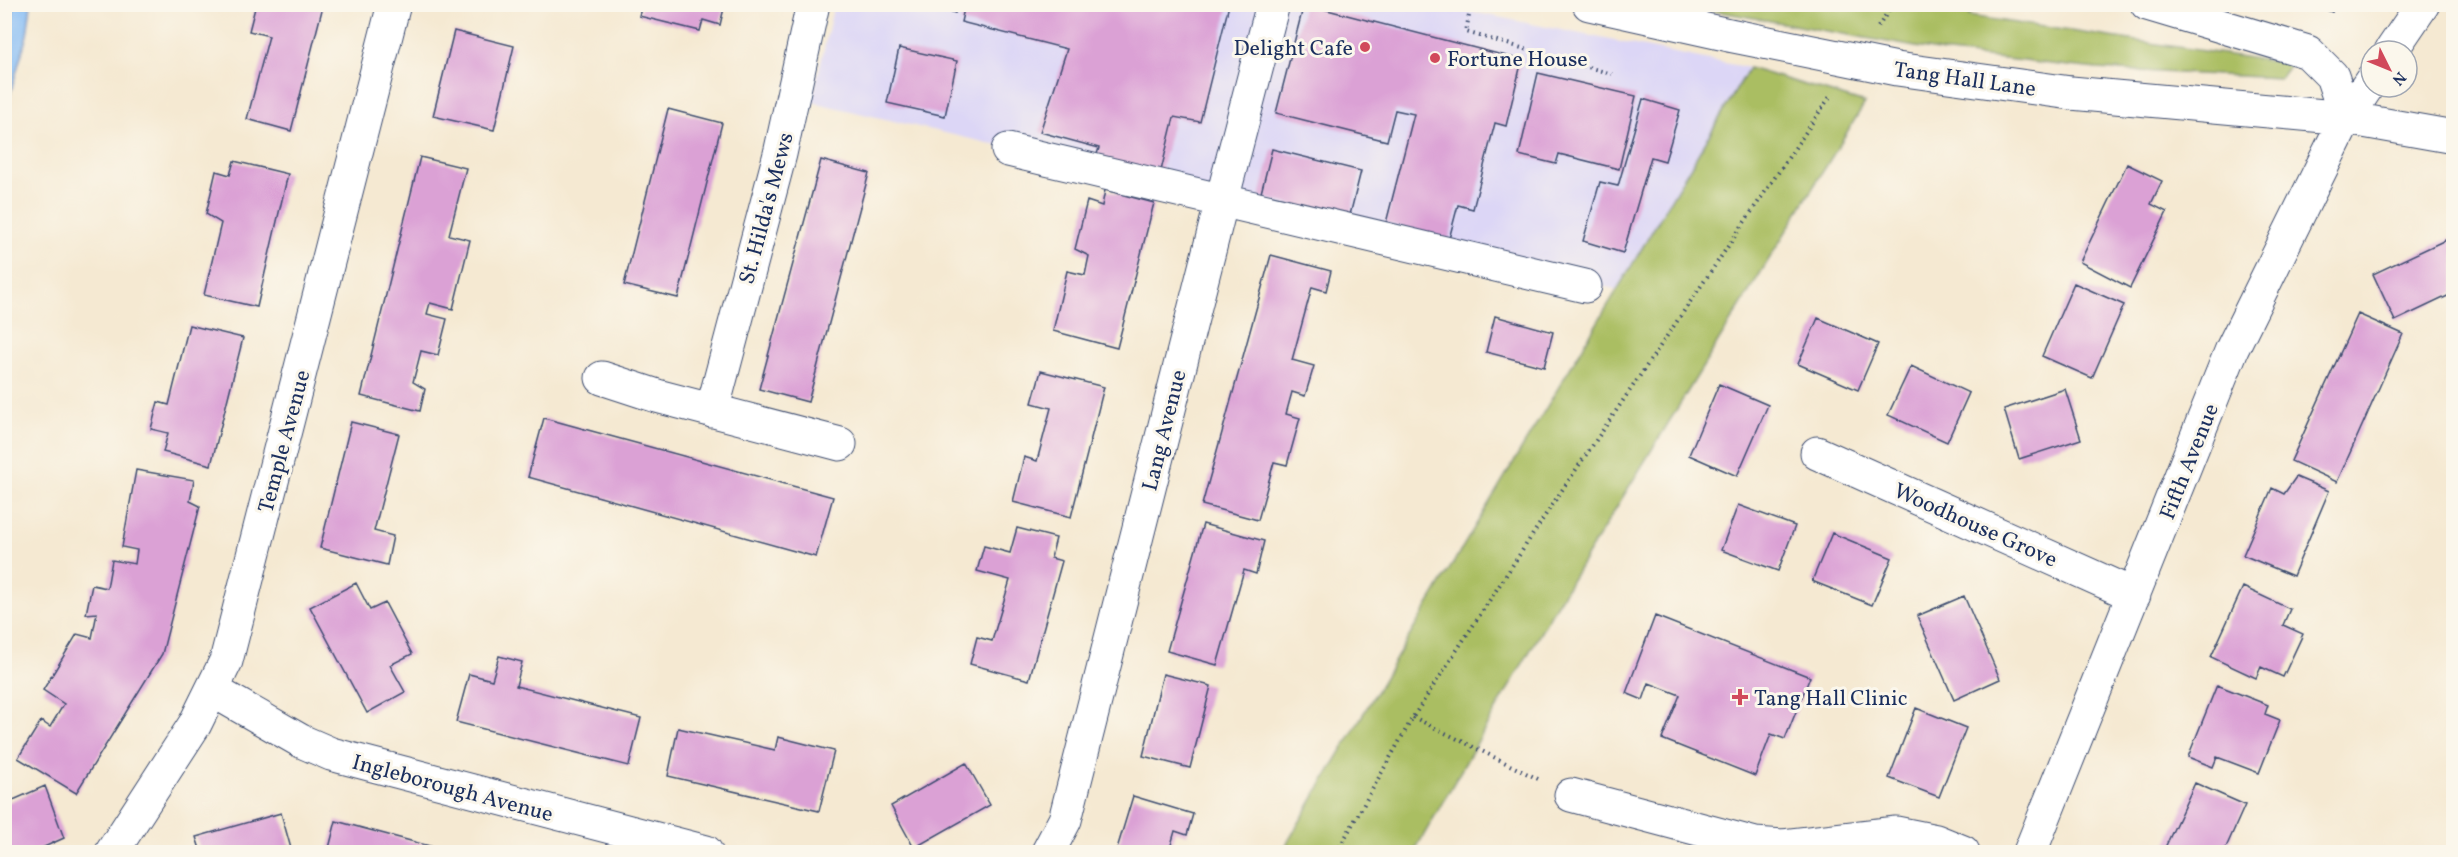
<svg xmlns="http://www.w3.org/2000/svg" width="2458" height="857" font-family="Vollkorn,serif">
	<style>
		.built { fill: #dcd6f6 }
		.green { fill: #aabe62; stroke: #627660; stroke-width: 1.5 }
		.water { fill: #85bcf5; stroke: #5076aa; stroke-width: 1.5 }
		.building { fill: #dba1d5 }
		.lines { fill: none; stroke-linecap: round; stroke-linejoin: round }
		.minor-casing { stroke: #3c4b6f; stroke-width: 35 }
		.path { stroke: #3c4b6f; stroke-width: 4; stroke-dasharray: 1.5 4.5; stroke-linecap: butt }
		.minor { stroke: #fff; stroke-width: 33 }
		.minor-bridge-casing { stroke: #3c4b6f; stroke-width: 35; stroke-linecap: butt }
		.minor-bridge { stroke: #fff; stroke-width: 33 }
		.poi-dot { fill: #d1495b; stroke: #fbf7ec; stroke-width: 2 }
		.labels { text-anchor: middle; stroke-width: 6; stroke-linejoin: round; paint-order: stroke }
		.poi-label { font-size: 22px; fill: #1b2f5e; stroke: #fbf7ec; text-anchor: start }
		.street-label { font-size: 22px; fill: #1b2f5e; stroke: #fbf7ec }
	</style>
	<rect width="100%" height="100%" fill="#fbf7ec"/>
	<filter id="ink" filterUnits="userSpaceOnUse"><feTurbulence type="fractalNoise" baseFrequency=".0167" numOctaves="2"/><feDisplacementMap in="SourceGraphic" scale="12" xChannelSelector="R" yChannelSelector="G"/><feConvolveMatrix kernelMatrix="1 2 1 2 8 2 1 2 1" color-interpolation-filters="sRGB"/></filter>
	<filter id="wash" filterUnits="userSpaceOnUse"><feTurbulence type="fractalNoise" baseFrequency=".008" numOctaves="4" result="noise"/><feDisplacementMap in="SourceGraphic" scale="24" xChannelSelector="R" yChannelSelector="G"/><feGaussianBlur stdDeviation="1.35" result="paint"/><feColorMatrix in="noise" values="0 0 0 0 0 0 0 0 0 0 0 0 0 0 0 0 0 1.4 0 .05"/><feComposite in="paint" operator="in"/></filter>
	<g filter="url(#wash)">
		<rect width="100%" height="100%" fill="#f5e9d2"/>
		<path class="built" d="M834 4 1438 5 1749 68 1619 290 812 102Z"/>
		<path class="green" d="M1689 5H1973L1969 16 2291 64 2280 78 2097 69 1949 53 1710 10Z
			M1749 68 1865 103 1557 604 1414 852H1282C1435 589 1595 330 1749 68Z"/>
		<path class="water" d="M14 5H31L27 35 5 112V58L10 37Z"/>
		<g id="blocks">
			<path class="building" d="M256 4 323 6 291 131 247 119 269 36 249 31Z
				M642 4H725L720 25 703 20 700 31 639 16Z
				M928 4H958L955 13Z
				M965 4H1227L1229 5 1200 122 1174 117 1159 179 1093 166 1099 148 1040 132 1067 49 961 22Z
				M1304 4 1522 60 1506 126 1495 123 1473 209 1458 205 1449 239 1386 223 1414 114 1395 110 1387 141 1276 113Z
				M2310 4H2335L2332 12Z
				M454 31 514 46 494 130 433 116Z
				M899 48 957 61 945 116 887 103Z
				M1538 73 1636 96 1619 169 1559 154 1556 164 1519 155Z
				M1643 99 1680 110 1665 161 1651 157 1623 253 1583 241 1600 182 1618 186Z
				M668 109 722 123 678 298 624 285Z
				M1272 149 1361 171 1349 219 1260 197Z
				M420 157 466 168 449 235 470 240 453 309 430 303 427 314 447 319 438 355 421 351 413 382 425 389 420 411 361 396Z
				M821 160 869 173 808 402 759 389Z
				M234 161 288 174 257 307 204 295 221 223 206 214 216 171 230 175Z
				M2127 164 2162 181 2151 204 2167 212 2130 288 2080 262Z
				M1105 190 1154 203 1117 348 1053 331 1067 271 1085 275 1089 256 1075 249 1087 201 1102 206Z
				M2454 236V293L2395 321 2373 274Z
				M1271 255 1331 271 1326 291 1312 287 1292 360 1314 366 1305 396 1292 392 1286 414 1300 418 1287 465 1274 462 1258 520 1202 505Z
				M2074 283 2124 305 2092 378 2042 356Z
				M2358 314 2403 334 2337 482 2291 461Z
				M1495 316 1553 332 1544 367 1486 352Z
				M1818 318 1878 344 1858 390 1798 364Z
				M189 325 243 338 211 465 163 452 168 433 151 429 158 402 169 405Z
				M1911 366 1969 393 1947 442 1888 415Z
				M1041 371 1104 387 1071 517 1013 502 1024 457 1037 461 1051 408 1032 403Z
				M1719 384 1768 405 1737 476 1689 455Z
				M2065 389 2081 439 2019 459 2004 409Z
				M544 418 833 497 816 557 528 477Z
				M351 422 399 434 374 531 393 536 387 565 320 548Z
				M136 470 194 480 190 501 200 506 162 654 76 793 18 758 41 721 50 727 64 704 43 690 77 634 92 638 97 613 86 614 92 585 107 588 112 560 135 564 137 550 122 547Z
				M2296 477 2329 491 2293 576 2243 555 2272 488 2284 494Z
				M1738 505 1795 526 1778 571 1721 550Z
				M1203 524 1264 541 1256 574 1244 570 1217 665 1167 651Z
				M1017 528 1056 538 1051 558 1062 561 1029 680 970 664 977 637 992 641 1010 580 977 571 984 546 1010 553Z
				M1832 533 1892 558 1872 605 1812 581Z
				M356 583 370 610 385 603 412 654 390 665 405 692 367 713 310 607Z
				M2243 587 2290 609 2283 625 2303 634 2283 677 2261 667 2256 678 2211 657Z
				M1964 596 2000 679 1954 700 1917 616Z
				M1655 616 1810 677 1785 739 1771 734 1755 776 1662 739 1680 695 1649 683 1643 700 1626 693Z
				M499 656 522 662 516 686 641 718 629 766 456 722 469 674 492 680Z
				M1163 674 1211 686 1190 768 1143 756Z
				M2217 685 2268 705 2265 714 2280 720 2259 773 2217 757 2213 767 2188 757Z
				M1916 708 1966 728 1939 797 1889 778Z
				M678 728 775 750 778 737 834 751 819 811 668 776Z
				M966 763 990 805 914 848 891 806Z
				M2195 783 2245 805 2224 852H2163Z
				M45 786 64 838 33 852H4V804Z
				M1133 796 1193 814 1187 835 1175 831 1169 852H1116Z
				M281 813 292 852H201L196 837Z
				M336 821 452 852H328Z"/>
		</g>
	</g>
	<g filter="url(#ink)">
		<use href="#blocks" fill-opacity="0" stroke="#3c4b6f" stroke-width="1.5"/>
		<g class="lines">
			<defs>
				<path id="minor" d="M1589 4 1729 35
					M2147 4 2308 52 2332 76 2346 118
					M2391 51 2423 4
					M2071 93 2346 118 2454 137
					M1008 150 1585 286
					M602 378 657 396 840 444
					M712 411 780 154 813 4
					M1817 453 2134 595
					M212 690 301 741 331 754 706 852
					M1571 795 1755 844 1783 846 1896 833 1936 841 1963 852
					M112 852 195 724 226 661 394 4
					M1048 852 1065 820 1222 200 1273 4
					M2030 852 2232 349 2346 118 2371 81"/>
			</defs>
			<use href="#minor" class="minor-casing"/>
			<path class="path" d="M1471 4 1466 32 1612 74
				M1878 27 1893 4
				M1413 717 1538 779
				M1337 852 1413 717 1554 502 1831 95"/>
			<use href="#minor" class="minor"/>
			<defs>
				<path id="minor-bridge" d="M1729 35 1897 69 2071 93"/>
			</defs>
			<use href="#minor-bridge" class="minor-bridge-casing"/>
			<use href="#minor-bridge" class="minor-bridge"/>
		</g>
	</g>
	<g class="poi-dot">
		<circle cx="1365" cy="47" r="6"/>
		<circle cx="1435" cy="58" r="6"/>
		<path d="M1737 688h6v6h6v6h-6v6h-6v-6h-6v-6h6z"/>
	</g>
	<g class="labels">
		<g class="poi-label">
			<text x="1353" y="55" text-anchor="end">Delight Cafe</text>
			<text x="1447" y="66">Fortune House</text>
			<text x="1754" y="705">Tang Hall Clinic</text>
		</g>
		<g class="street-label">
			<text transform="translate(1965 78) rotate(8)" y="8">Tang Hall Lane</text>
			<text transform="translate(765 208) rotate(-75)" y="8">St. Hilda's Mews</text>
			<text transform="translate(1163 430) rotate(-76)" y="8">Lang Avenue</text>
			<text transform="translate(283 441) rotate(-75)" y="8">Temple Avenue</text>
			<text transform="translate(2188 461) rotate(-68)" y="8">Fifth Avenue</text>
			<text transform="translate(1976 524) rotate(24)" y="8">Woodhouse Grove</text>
			<text transform="translate(453 787) rotate(15)" y="8">Ingleborough Avenue</text>
		</g>
	</g>
	<rect width="2458" height="857" fill="none" stroke="#fbf7ec" stroke-width="24"/>
	<g transform="translate(2389 69) rotate(133)"><circle r="28" fill="#fbf7ec" stroke="#a1a7b3" stroke-width="1.5"/>
	<path d="M0-4.5L10 22L0 15L-10 22Z" fill="#d1495b"/>
	<text y="-9" font-size="16" font-weight="bold" text-anchor="middle" fill="#1b2f5e">N</text>
	</g>
</svg>
